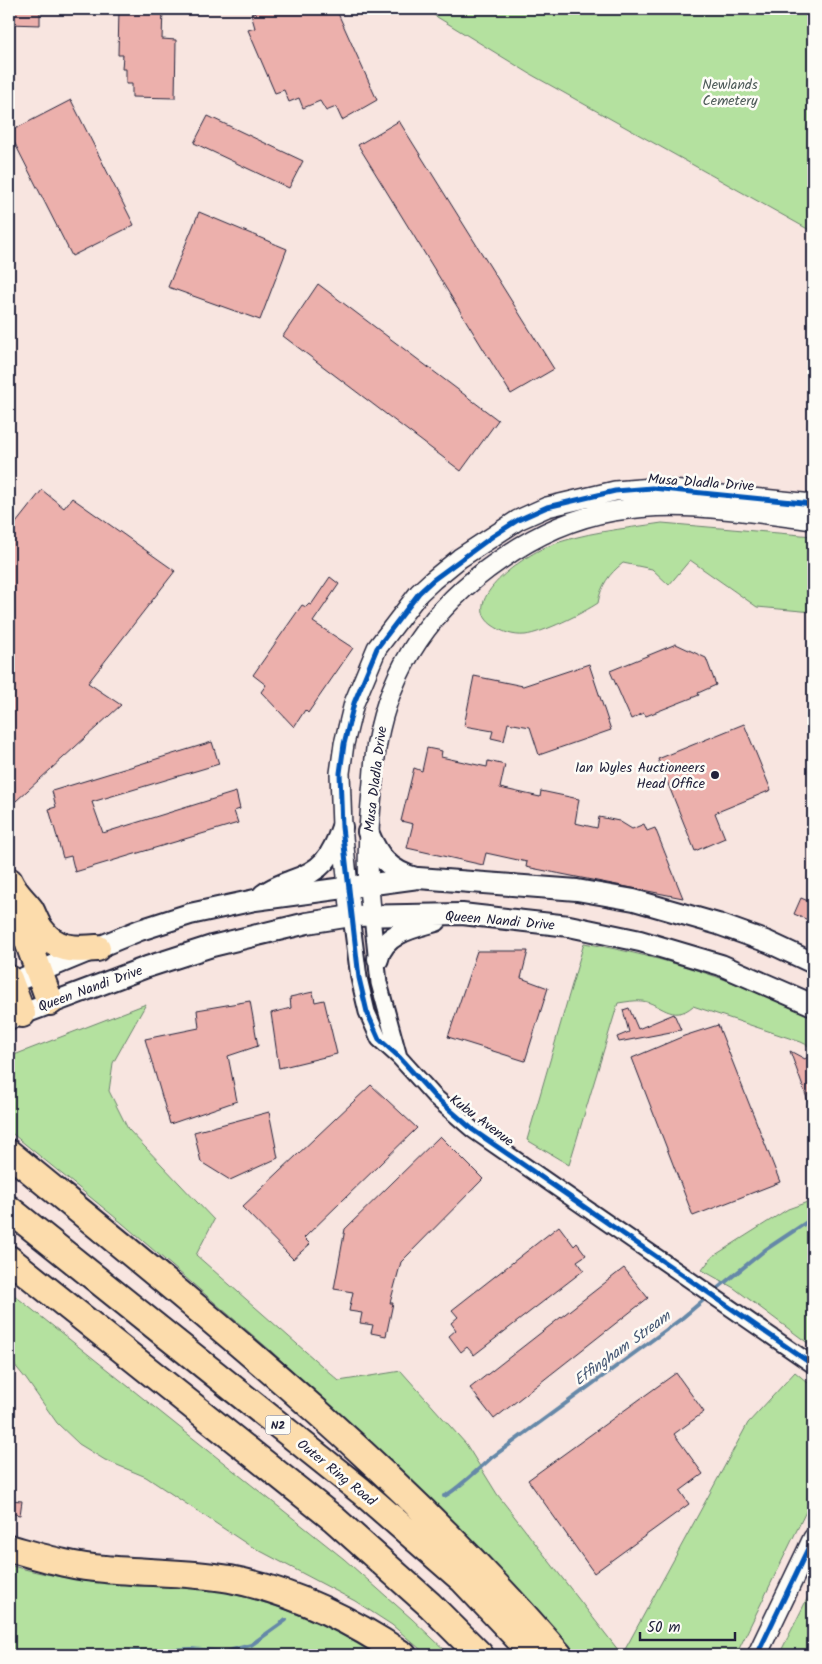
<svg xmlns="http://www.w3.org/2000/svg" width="822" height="1664" font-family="Kalam,sans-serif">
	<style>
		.green { fill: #b4e19f; stroke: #6b826d }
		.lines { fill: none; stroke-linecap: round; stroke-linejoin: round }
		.stream { stroke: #6588a8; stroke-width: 4 }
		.building { fill: #ecb0ac; stroke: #22223b }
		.minor-casing { stroke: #22223b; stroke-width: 19 }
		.tertiary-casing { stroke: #22223b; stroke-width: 22 }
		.secondary-casing { stroke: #22223b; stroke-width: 24 }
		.motorway-casing { stroke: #22223b; stroke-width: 30 }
		.minor { stroke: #fdfcf7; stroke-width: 15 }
		.tertiary { stroke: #fdfcf7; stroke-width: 19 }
		.secondary { stroke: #fdfcf7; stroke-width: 20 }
		.motorway { stroke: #fcdcac; stroke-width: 26 }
		.cycleway-casing { stroke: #fdfcf7; stroke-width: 8 }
		.cycleway { stroke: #0057b8; stroke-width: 5 }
		.poi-dot { fill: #22223b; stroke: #fdfcf7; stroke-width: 2 }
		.labels { text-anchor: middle; stroke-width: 5; stroke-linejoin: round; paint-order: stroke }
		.shield { fill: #fdfcf7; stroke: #646373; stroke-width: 1 }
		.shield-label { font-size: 12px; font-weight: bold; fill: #22223b }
		.park-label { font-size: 14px; fill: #4e5b59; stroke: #fdfcf7 }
		.street-label { font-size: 14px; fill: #22223b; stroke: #fdfcf7 }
		.poi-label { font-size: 14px; fill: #22223b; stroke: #fdfcf7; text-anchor: end }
		.water-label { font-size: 15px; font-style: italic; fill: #435572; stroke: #fdfcf7 }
	</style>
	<rect width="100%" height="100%" fill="#f8e5e0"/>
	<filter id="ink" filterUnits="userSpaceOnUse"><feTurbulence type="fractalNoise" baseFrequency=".02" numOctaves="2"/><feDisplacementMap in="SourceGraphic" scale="10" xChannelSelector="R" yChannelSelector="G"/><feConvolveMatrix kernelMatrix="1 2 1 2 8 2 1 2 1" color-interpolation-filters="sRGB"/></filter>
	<g filter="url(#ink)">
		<path class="green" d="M424 9H813V232L532 75Z
			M662 523 813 536V612L757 607 690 560 669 585 652 569 623 563C609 574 601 585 598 603 583 613 543 633 525 635 513 636 502 632 492 625 458 600 526 555 546 547 583 532 623 529 662 523Z
			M584 943C665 957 740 981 813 1017V1048L801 1042 693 1006C672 1024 661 1003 642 1001 635 1000 626 1002 618 1003L569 1165 527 1140Z
			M146 1004 113 1063 109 1091 128 1129 214 1220 196 1255 339 1381 401 1371 466 1444 497 1494 622 1655 748 1423 795 1372 813 1387V1497L736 1655H568L358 1432 271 1351 122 1223 9 1131V1057Z
			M813 1200V1347L734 1288 702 1270 712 1257 788 1209Z
			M9 1291 344 1559 412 1619 450 1655H427L392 1625 355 1601 247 1544 146 1477 105 1460 79 1444 57 1423 26 1379 9 1358Z
			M9 1565C44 1575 81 1581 117 1583 132 1584 148 1582 163 1583 242 1590 312 1614 380 1655H9Z
			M813 1587V1655H779Z"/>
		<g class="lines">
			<path class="stream" d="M713 1292 765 1250 813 1218
				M444 1496C452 1494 482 1466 491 1458L681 1319 707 1297
				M123 1655 132 1652 191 1649 225 1652 251 1645 286 1620"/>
		</g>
		<path class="building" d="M9 9H40V25L9 24Z
			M119 9H163L162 39 176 40 175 98 132 97V84H126V69H122L123 55H118Z
			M264 9H336L377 100 342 120 336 107 326 111 320 101 303 108 299 98 289 102 284 90 275 93 248 30 255 28 251 14Z
			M71 100 134 225 72 256 9 132Z
			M208 116 303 161 289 188 194 143Z
			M399 121 554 369 511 394 358 145Z
			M199 212 287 249 260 320 168 287Z
			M318 284 498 420 461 471 283 336Z
			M42 490 64 508 72 498 175 571 88 683 121 705 16 801 9 796V532Z
			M330 577 339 584 313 622 353 648 308 713 305 710 294 727 261 692 266 685 253 675 302 605 306 607 309 604 311 605Z
			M676 644 706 658 716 685 698 693 699 695 646 716 644 713 631 719 610 671Z
			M589 664 611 730 539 755 530 727 508 723 504 741 491 738 493 731 464 726 474 676 523 686Z
			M744 724 771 790 715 813 725 838 695 851 658 759Z
			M212 742 219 764 92 802 103 833 236 792 240 809 234 811 238 823 75 872 71 856 63 858 49 809 56 807 52 791Z
			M427 748 442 751 441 757 487 767 488 761 505 765 500 788 540 797 541 791 579 799 575 823 597 828 599 817 619 821 632 829 644 824 647 831 655 828 683 898 526 867 527 862 486 853 483 865 407 848 413 824 401 821 414 768 422 771Z
			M801 898 813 903V922L794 914Z
			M477 951H528L521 978 548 988 525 1061 448 1037Z
			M313 992 315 1002 324 1000 337 1054 279 1068 271 1013 291 1008 290 997Z
			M250 1001 258 1046 228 1056 237 1101 170 1124 145 1039 199 1028 197 1010Z
			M629 1008 638 1029 674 1014 681 1030 619 1042 617 1037 629 1032 623 1010Z
			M718 1025 780 1182 693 1216 632 1058 684 1036Z
			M790 1051 805 1059 813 1053V1115Z
			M371 1085 417 1128 304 1238 310 1244 293 1259 242 1207Z
			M269 1112 278 1158 230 1180 201 1162 194 1132Z
			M440 1136 483 1179 401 1262 390 1303H393L386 1336 371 1333 373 1325 360 1323 362 1313 349 1311 353 1292 334 1289 345 1229Z
			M559 1226 574 1246 577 1243 586 1255 577 1261 584 1270 474 1355 467 1347 461 1352 449 1336 456 1330 451 1323 458 1317 452 1310Z
			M624 1268 648 1298 494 1419 470 1388Z
			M676 1373 704 1412 674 1434 703 1474 680 1491 689 1504 594 1573 528 1480Z
			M9 1500 22 1501 20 1515 9 1513Z"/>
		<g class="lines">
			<defs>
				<path id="minor" d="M351 916 359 978 367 1012 379 1039 399 1057 435 1097 473 1130 813 1365
					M372 916 379 983 399 1057"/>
				<path id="tertiary" d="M351 916 342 827 340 773 344 744 354 703 377 648 419 593 433 580 460 558 518 520 547 507 615 491 652 488 813 504
					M372 916C366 874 368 834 372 792 374 775 374 759 377 743 391 664 436 604 500 560 534 536 572 518 614 511 679 499 748 512 813 520
					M757 1655 813 1538"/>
				<path id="secondary" d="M368 832C378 856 389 871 416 878
					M263 895C272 888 281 885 291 881 322 871 332 857 342 827
					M378 959C383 933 415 927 436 921
					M9 984 140 930 190 914 255 900 418 878 577 890 634 900 718 924 768 942 813 963
					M9 1019 147 967 212 946 307 923 351 916 462 914 569 926 640 941 721 965 813 1005"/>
				<path id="motorway" d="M9 881C14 893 22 899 30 909 34 916 36 924 41 930 55 950 75 950 97 948
					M17 911 50 1002
					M9 979 22 1014
					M9 1153C200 1310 397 1466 559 1655
					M9 1209 361 1491 463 1580 534 1655
					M9 1259 334 1519 430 1605 480 1655
					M9 1548C41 1557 72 1567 105 1569 147 1573 188 1572 230 1579 293 1591 351 1620 403 1655"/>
			</defs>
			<use href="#minor" class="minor-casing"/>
			<use href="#tertiary" class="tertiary-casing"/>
			<use href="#secondary" class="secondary-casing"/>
			<use href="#motorway" class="motorway-casing"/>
			<use href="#minor" class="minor"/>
			<use href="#tertiary" class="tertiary"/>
			<use href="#secondary" class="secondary"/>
			<use href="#motorway" class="motorway"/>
			<defs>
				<path id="cycleway" d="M813 504 652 488 615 491 547 507 518 520 493 536 433 580 419 593 377 648 354 703 344 744 340 773 342 827 359 978 367 1012 379 1039 399 1057 435 1097 473 1130 813 1365
					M757 1655 813 1538"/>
			</defs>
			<use href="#cycleway" class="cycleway-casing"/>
			<use href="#cycleway" class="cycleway"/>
		</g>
	</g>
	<circle class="poi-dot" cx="715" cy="775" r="5"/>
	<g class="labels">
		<rect class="shield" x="265.5" y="1415.5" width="25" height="19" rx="4"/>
		<g class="shield-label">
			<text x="278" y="1429">N2</text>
		</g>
		<g class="park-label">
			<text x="730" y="89">Newlands<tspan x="730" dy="16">Cemetery</tspan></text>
		</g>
		<g class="street-label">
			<text transform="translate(701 482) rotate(4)" y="5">Musa Dladla Drive</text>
			<text transform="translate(375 779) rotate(-83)" y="5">Musa Dladla Drive</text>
			<text transform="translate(500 920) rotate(5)" y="5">Queen Nandi Drive</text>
			<text transform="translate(90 988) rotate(-20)" y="5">Queen Nandi Drive</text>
			<text transform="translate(482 1120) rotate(37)" y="5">Kubu Avenue</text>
			<text transform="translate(337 1472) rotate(39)" y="5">Outer Ring Road</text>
		</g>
		<g class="poi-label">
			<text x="705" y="772">Ian Wyles Auctioneers<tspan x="705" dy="16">Head Office</tspan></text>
		</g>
		<g class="water-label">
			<text transform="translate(622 1348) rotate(-36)" y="5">Effingham Stream</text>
		</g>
	</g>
	<rect width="822" height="1664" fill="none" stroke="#fdfcf7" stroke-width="30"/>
	<rect x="15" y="15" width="792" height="1634" fill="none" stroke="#22223b" stroke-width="2" filter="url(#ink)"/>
	<path d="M640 1632v8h95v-8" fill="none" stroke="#22223b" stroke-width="2.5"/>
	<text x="647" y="1632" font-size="15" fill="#22223b" stroke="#fdfcf7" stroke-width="4" paint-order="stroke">50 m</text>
</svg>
